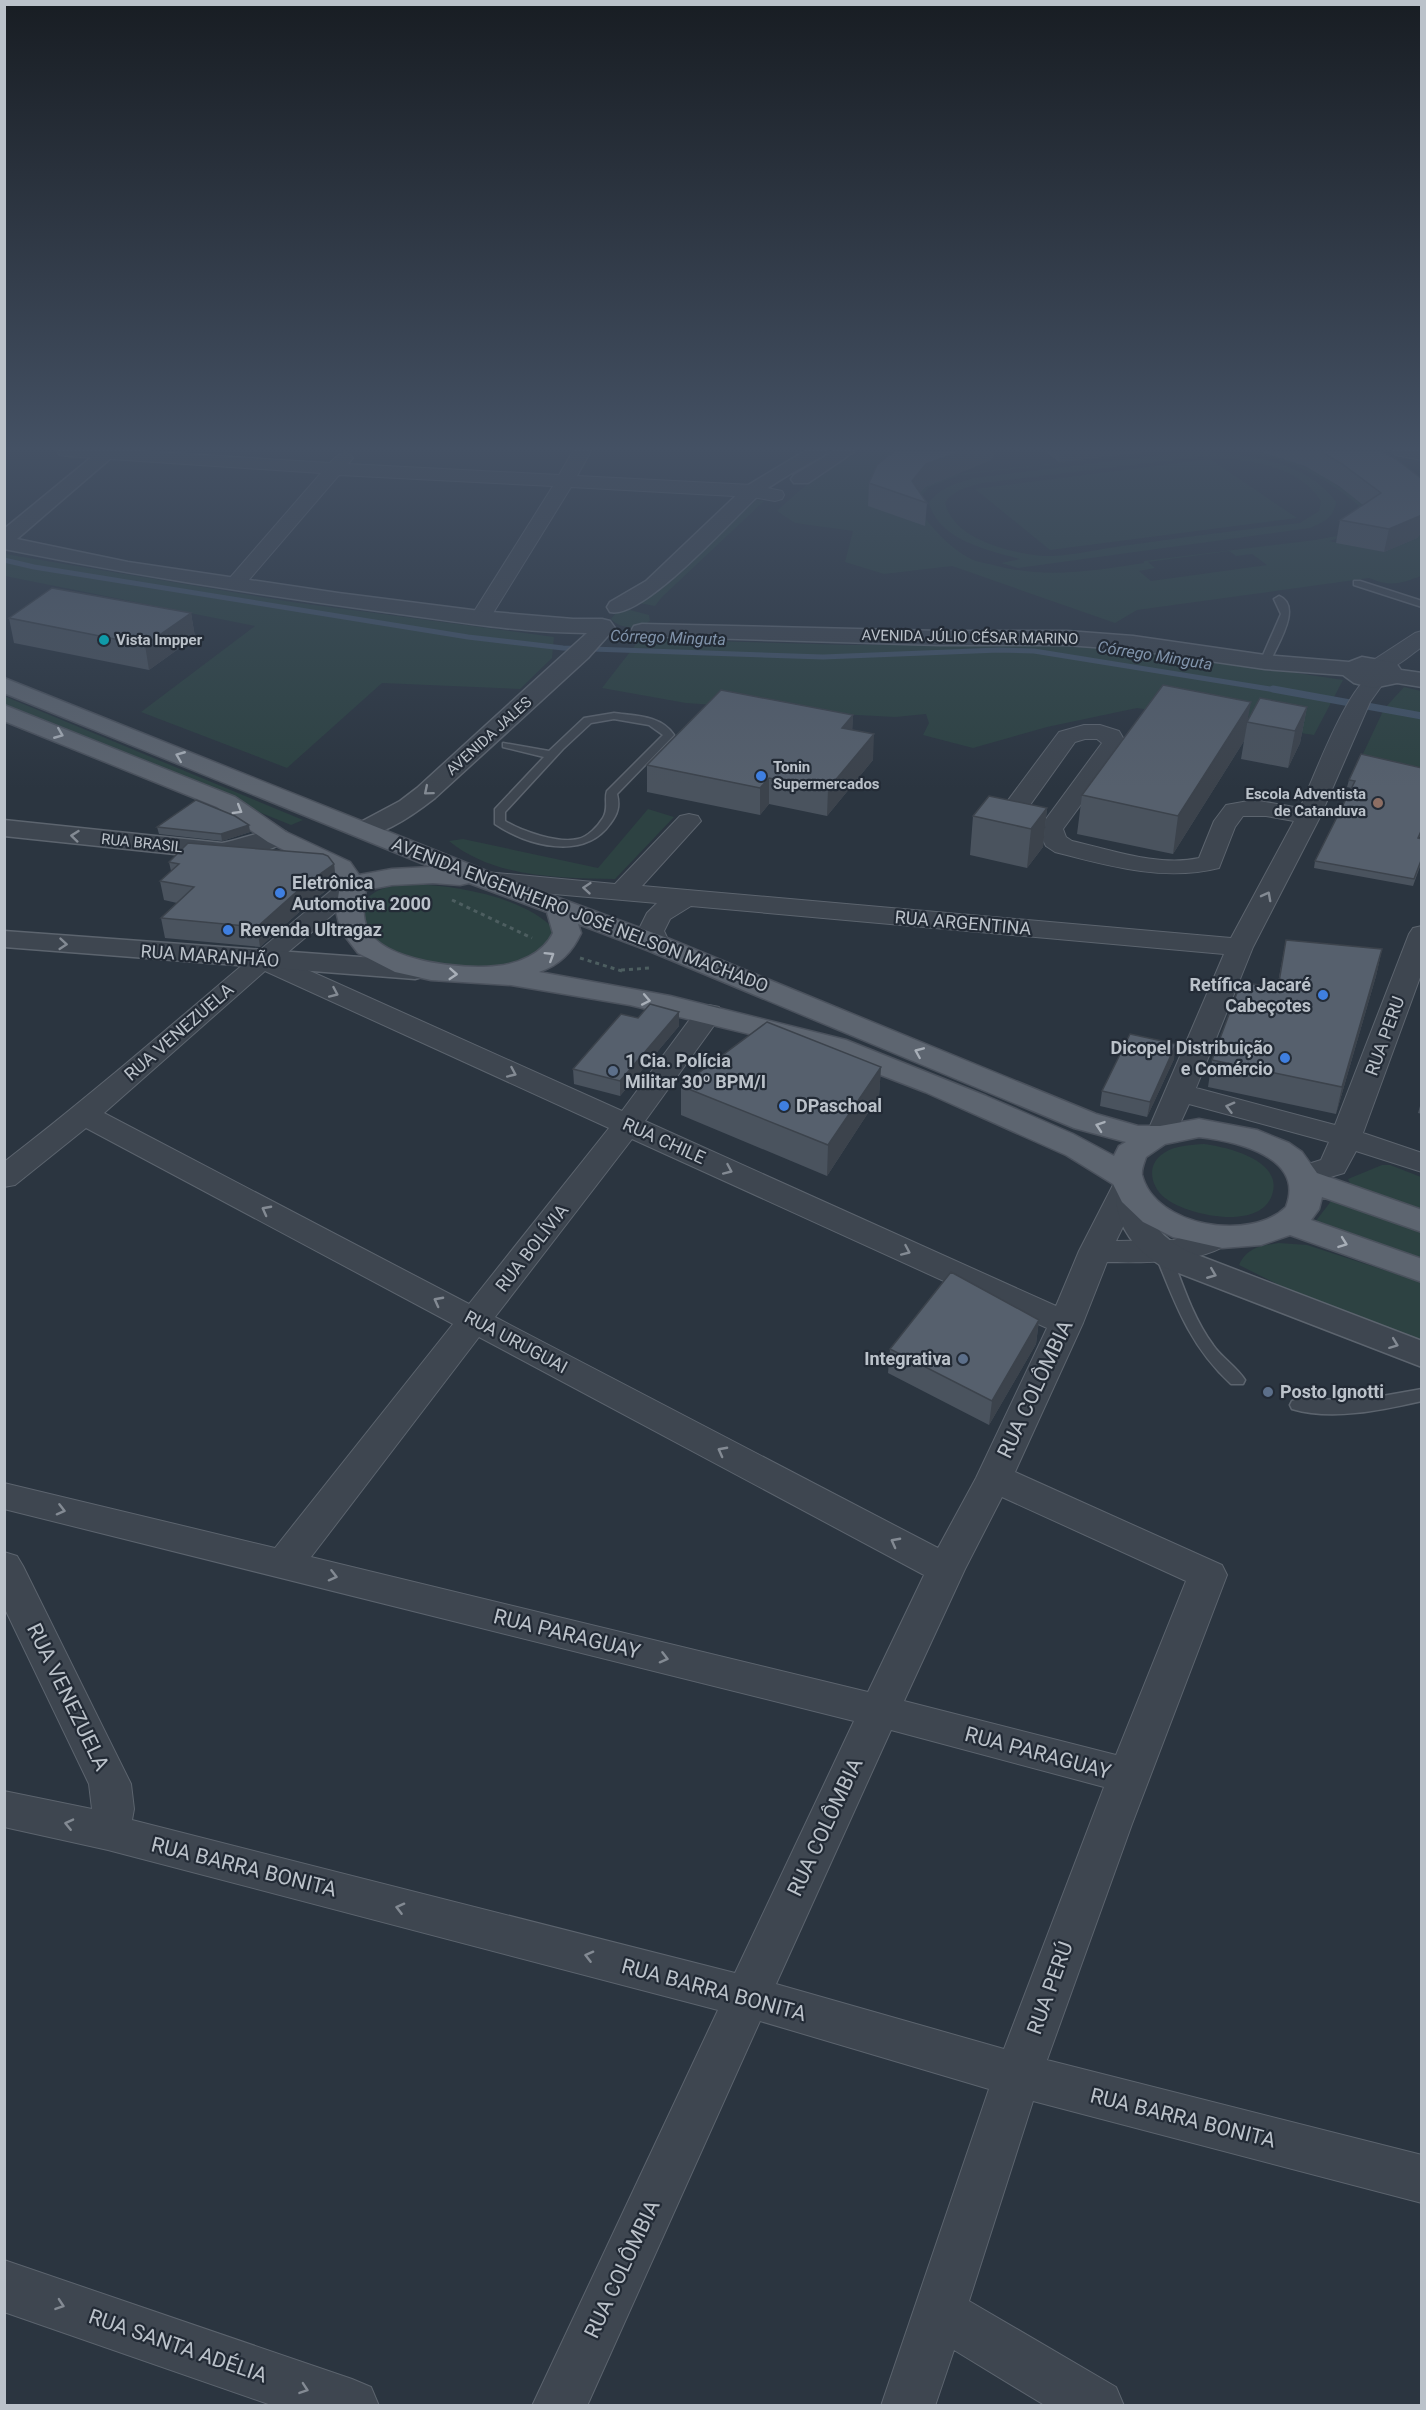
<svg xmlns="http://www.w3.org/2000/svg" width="1426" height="2410" font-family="Roboto,sans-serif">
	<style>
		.green { fill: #2d4242; fill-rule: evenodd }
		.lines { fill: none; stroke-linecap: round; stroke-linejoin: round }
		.stream-far1 { stroke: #425367; stroke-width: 5 }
		.stream { stroke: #425367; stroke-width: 7 }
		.service-casing { stroke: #5c646e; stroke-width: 3 }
		.minor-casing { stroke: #5c646e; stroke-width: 2 }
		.tertiary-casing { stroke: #5c646e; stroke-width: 3 }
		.primary-casing { stroke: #4b525d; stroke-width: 3 }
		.path { stroke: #4d5e60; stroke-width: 3; stroke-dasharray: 4 4; stroke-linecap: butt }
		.service { fill: #3e4650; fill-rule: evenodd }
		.minor { fill: #3e4650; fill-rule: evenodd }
		.tertiary { fill: #3e4650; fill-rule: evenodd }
		.primary { fill: #5d6570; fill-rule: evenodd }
		.wall { fill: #4a535e }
		.shaded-wall { fill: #3c434c }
		.building { fill: #56606d; stroke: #3c434c; stroke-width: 1.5 }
		.oneway { stroke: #a8afb8 }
		.oneway2 { stroke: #838a93 }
		.culture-dot { fill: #0f9aa8; stroke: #232b36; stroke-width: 2 }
		.shop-dot { fill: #3f7fe0; stroke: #232b36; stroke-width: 2 }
		.education-dot { fill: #8d6e63; stroke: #232b36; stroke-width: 2 }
		.service-dot { fill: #5c6f8a; stroke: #232b36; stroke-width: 2 }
		.labels { text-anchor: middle; stroke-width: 4.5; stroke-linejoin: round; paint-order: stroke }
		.far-street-label { font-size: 15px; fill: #bbc2ca; stroke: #232b36 }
		.far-poi-label { font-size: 15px; font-weight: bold; fill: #bbc2ca; stroke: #232b36; text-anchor: start }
		.far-water-label { font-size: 16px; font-style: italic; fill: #8093aa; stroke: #232b36 }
		.poi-label { font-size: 18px; font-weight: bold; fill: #bbc2ca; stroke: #232b36; text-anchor: start }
		.street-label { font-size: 18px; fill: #bbc2ca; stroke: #232b36 }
		.near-street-label { font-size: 21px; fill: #bbc2ca; stroke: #232b36 }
	</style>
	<rect width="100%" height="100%" fill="#2b3540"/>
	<path class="green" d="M869 451H1000L944 457 911 504 925 487 957 474 1164 451 960 475 929 487 915 504C929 525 948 547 971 559 977 562 986 563 993 565 1046 579 1091 571 1144 563V561L1315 540 1342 535 1360 523 1358 505C1321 474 1289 459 1241 451 1287 451 1328 477 1362 504L1365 523 1346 536 1329 541 1384 552 1417 538 1421 532V576C1399 584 1391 587 1369 578L1137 610 1115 623 952 566 884 574 845 562 853 531 795 523 777 511C804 486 833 460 869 451ZM1229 551 1236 556 1252 554 1267 565 1151 581 1139 571 1155 568 1148 562Z
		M1194 451C1243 454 1306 459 1336 502 1333 519 1325 521 1310 528L1018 568 1001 563 1020 559C987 550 939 540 929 503 939 488 956 483 974 478ZM1199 457C1239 458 1298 463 1321 501L1319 511 1300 523C1240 530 1181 538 1122 546 1100 549 1065 557 1044 556 1011 553 954 540 945 503 953 490 968 487 982 483Z
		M1210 459 1297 518 1050 550 975 489Z
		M756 500 764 501 662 597 655 606 634 602 670 582Z
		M5 554 292 602 554 637 552 658 520 689 382 683 287 768 141 712 255 626 5 576Z
		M630 610 649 615 650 621C639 629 621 630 611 619L616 613Z
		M640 639 848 645 1103 644 1343 680 1314 735 1137 708 1047 727 973 748 923 735 929 723 926 714 895 717 857 715 686 703 602 688Z
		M1404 687 1421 691V772L1361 758 1384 709Z
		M4 696 303 820 291 825 5 710Z
		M648 809 674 817 615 879C560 878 494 878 449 841L463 839 598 868Z
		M415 884C458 886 525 897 555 930L544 954 494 972 427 968 373 945 359 909C373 886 390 886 415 884Z
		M1204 1144C1227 1147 1284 1160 1272 1195 1260 1231 1188 1216 1165 1198 1150 1186 1146 1164 1164 1153 1176 1145 1191 1145 1204 1144Z
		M1382 1165H1390L1421 1177V1213L1351 1185 1348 1179Z
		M1335 1196 1421 1231V1258L1315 1222Z
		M1279 1243 1307 1245 1421 1282V1341L1279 1285 1239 1265C1248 1247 1260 1246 1279 1243Z"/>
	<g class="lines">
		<path class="stream-far1" d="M4 560 34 567 468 637 563 648 823 657 999 650 1034 651 1282 691"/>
		<path class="stream" d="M1273 689 1422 716"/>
		<defs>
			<path id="service" d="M1354 581H1360L1422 601V607L1354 585Z
				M1279 596C1303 606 1277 645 1270 662L1265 665 1260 662 1281 614 1274 599Z
				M614 713C635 716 661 715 674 735L617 794C620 806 618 814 610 824 584 861 527 846 495 824V809L544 757 503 747V743L549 751 584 718ZM614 719 649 725 663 735 607 791C604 799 609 808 603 818 598 826 588 837 578 839 559 844 521 831 505 821V812L563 749 591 723Z
				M1162 1246 1170 1251C1182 1283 1193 1318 1213 1345 1222 1358 1237 1367 1245 1380L1243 1384H1231C1189 1345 1175 1303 1154 1251Z
				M1422 1389V1401C1382 1410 1332 1421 1292 1409L1290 1405 1292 1401 1298 1399 1360 1400Z"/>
			<path id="minor" d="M57 451H141L330 463C336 456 340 452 350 454L353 458 348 464 559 475 573 451H591L577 476 752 485 782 491 784 495 782 499 775 501 752 497 571 487 490 618 487 622 480 624 473 622 470 618 553 486 339 475 242 588H228L225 584 228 580 321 473 66 456 60 455Z
				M1392 451H1422V460L1395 455Z
				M1422 631V647C1407 657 1390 675 1372 671L1369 666 1372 661 1415 633Z
				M1374 674 1382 676 1385 681 1370 702 1320 817 1253 947 1196 1088 1335 1125 1409 934 1413 928 1422 926V972L1363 1133 1422 1153V1172L1356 1151 1344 1173 1303 1185 1292 1183 1288 1176 1292 1169 1321 1160 1329 1142 1189 1104 1173 1139 1162 1142 1151 1139 1147 1133 1224 954 691 906 670 919 664 931 670 944 666 950 657 952 648 950 638 931 647 913 657 903 485 888 476 885 472 880 476 875 485 872 615 884 680 816 689 814 698 816 701 821 642 886 1231 938 1294 821 1266 816H1243L1235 827 1219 868C1164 882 1109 866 1055 852L1046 846 1040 834 1005 822 1000 811 1059 732 1084 725H1100L1119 731 1126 743 1063 829 1066 837 1072 841C1112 850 1159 867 1199 858L1214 821 1226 805 1254 800 1300 808C1312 782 1349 681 1374 674ZM1085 739H1097L1102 743 1046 819 1025 812 1075 742Z
				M353 877 362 880 366 885 362 890 281 958 622 1111 699 1007 709 1005 719 1007 723 1013 645 1121 1056 1306 1079 1251 1116 1179 1127 1177 1138 1179 1143 1186 1116 1241 1173 1240 1218 1227 1229 1230 1234 1237C1216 1264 1137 1263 1107 1262L1083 1323 1015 1472 1222 1565 1227 1575 1132 1824 1047 2060 1422 2155V2203L1033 2101 969 2301 1116 2387 1124 2406H1046L954 2350 935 2406H881L989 2089 760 2021 587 2406H532L718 2010 108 1850 4 1827V1791L92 1809 89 1784 4 1607V1552L17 1556 23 1566 131 1784 134 1809 132 1820 735 1973 854 1721 4 1509V1483L275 1548 453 1324 86 1128 15 1185 4 1187V1162C121 1072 230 973 344 880ZM265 971 609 1128 469 1304 104 1113ZM632 1139 1047 1328 976 1478 938 1548 495 1317ZM479 1337 924 1575 868 1692 311 1557ZM1002 1497 1186 1581 1116 1755 904 1701 965 1569ZM891 1730 1104 1787 1004 2049 776 1984Z
				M4 2260 352 2379 371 2387 379 2406H274L4 2312Z"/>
			<path id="tertiary" d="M99 451H119L17 539 128 562 338 593 480 611 573 619H602L610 621 615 628 588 658 435 798C417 812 378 841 355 835L351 830 355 825 400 801 417 788 587 633C518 633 447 620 378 611 253 594 129 574 4 549V529Z
				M805 451H826L824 455C802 468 776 480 757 497 730 521 643 620 610 612L607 607 610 602 646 581 745 487Z
				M834 451H855L808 483H794L791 479 794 475Z
				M642 624 940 631H1067L1133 636 1265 655 1349 662 1362 657 1396 663 1401 670 1422 673V687L1397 683 1373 688 1354 683 1343 675 1265 669 1133 650 1067 645H940L634 636 631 631 634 626Z
				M4 820 222 843C241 840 268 827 286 832L290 837C280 851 239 856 222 859L4 836Z
				M4 931 415 961 425 964 429 970 425 976 415 979 4 947Z
				M1132 1186 1144 1189C1149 1197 1148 1203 1150 1212 1155 1232 1171 1242 1187 1251L1422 1341V1367L1163 1267C1136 1250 1117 1229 1116 1196L1120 1189Z"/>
			<path id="primary" d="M4 678 494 874 667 938 1096 1114 1138 1126H1160L1199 1119 1257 1130 1289 1143 1302 1152 1317 1173 1422 1210V1232L1322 1197 1319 1209 1311 1220 1422 1259V1282L1290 1235 1261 1245 1222 1248 1173 1237 1143 1222 1122 1202 1113 1184 1066 1155 925 1092 816 1050 630 1005 511 985 431 980 395 972 358 953 341 931 336 911 340 885 332 874 268 842 217 807 4 721V705L235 797 286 832 350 862 359 875 392 869 431 867 4 693ZM433 883 460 885 469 883 547 912 553 933C543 954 518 964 496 966 465 970 385 962 368 930 362 918 363 903 366 890L392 885ZM578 924 647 950 1074 1128 1126 1142 1119 1146 1114 1156 1073 1134 986 1096 846 1040 670 996 539 972C560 965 572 952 581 933ZM1199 1137C1234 1141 1306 1156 1286 1207 1251 1242 1155 1227 1142 1175 1141 1170 1144 1163 1146 1157L1165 1144Z"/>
		</defs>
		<use href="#service" class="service-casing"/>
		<use href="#minor" class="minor-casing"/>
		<use href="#tertiary" class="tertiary-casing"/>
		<use href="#primary" class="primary-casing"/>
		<path class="path" d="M452 900 532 938
			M580 958 625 972
			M621 970 650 968"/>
		<use href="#service" class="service"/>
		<use href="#minor" class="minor"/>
		<use href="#tertiary" class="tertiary"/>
		<use href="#primary" class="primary"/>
	</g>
	<path class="wall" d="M1045 451H1152L1059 462Z
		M1258 451H1381L1422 479V532L1417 538 1384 552 1336 543 1340 520 1363 505 1339 486 1305 466Z
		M993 459 925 487 920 493 927 503 925 526 868 506 869 483Z
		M191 613 195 637 149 670 14 643 9 618Z
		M1307 707 1300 743 1288 768 1241 759 1244 741 1173 854 1077 834 1082 795 1248 719Z
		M853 715 852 730 873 760 827 816 769 804 760 815 647 792V765Z
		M1422 768V832L1419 838 1422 839V861L1413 886 1314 868 1315 861 1351 788 1347 787 1349 780Z
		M1047 808 1043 847 1027 868 970 855 973 816Z
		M157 827 250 832 222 841 159 834Z
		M169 862 334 864 336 883 306 906 260 947 165 938 161 918 177 903 164 900 160 881 171 871Z
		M1286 940 1382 949 1376 976 1336 1114 1208 1087 1212 1060 1277 988Z
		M638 1018 679 1026 620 1096 574 1084 573 1069Z
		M1174 1059 1147 1117 1100 1106 1102 1091Z
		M881 1067 879 1096 827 1176 681 1115V1086Z
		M1422 1099V1114L1418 1113Z
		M1039 1320 1036 1344 989 1425 888 1373 890 1349Z"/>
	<path class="shaded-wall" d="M962 451H994L993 459 925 487 915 499 912 481 926 464Z
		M1060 451H1152L1059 462Z
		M1422 515V532L1417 538 1384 552 1389 529Z
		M191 613 195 637 149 670 145 645Z
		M1251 702 1244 741 1173 854 1178 816Z
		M1307 707 1300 743 1288 768 1295 731Z
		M853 715 852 740 842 728Z
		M874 734 873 760 827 816 828 789Z
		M769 778V804L760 815V788Z
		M1047 808 1043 847 1027 868 1031 829Z
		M249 825 250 832 222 841 221 834Z
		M334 864 336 883 306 906 260 947 257 927 303 886Z
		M1382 949 1376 976 1336 1114 1342 1087Z
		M679 1012V1026L620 1096V1081Z
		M1176 1044 1174 1059 1147 1117 1150 1102Z
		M881 1067 879 1096 827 1176 828 1145Z
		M1039 1320 1036 1344 989 1425 992 1401Z"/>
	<path class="building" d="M894 451H962L926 464 912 481 927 503 869 483 877 465Z
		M1320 451H1381L1396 459 1422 479V515L1389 529 1340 520 1381 493 1342 464Z
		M52 588 191 613 145 645 9 618Z
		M1163 685 1251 702 1178 816 1082 795Z
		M721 690 853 715 842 728 874 734 828 789 769 778 760 788 647 765Z
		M1260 698 1307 707 1295 731 1247 722Z
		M1361 754 1422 768V829L1418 838 1422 839V858L1414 879 1315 861 1355 781 1349 780Z
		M989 796 1047 808 1031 829 973 816Z
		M196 800 235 816 249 825 221 834 157 827Z
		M188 843 323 854 328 856 334 864 303 886 257 927 161 918 194 887 160 881 179 864 169 862Z
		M1286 940 1382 949 1342 1087 1212 1060 1241 982 1278 988Z
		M650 1004 679 1012 620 1081 573 1069 621 1014 638 1018Z
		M767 1022 881 1067 828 1145 681 1086Z
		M1130 1034 1176 1044 1150 1102 1102 1091Z
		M951 1272 1039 1320 992 1401 890 1349Z"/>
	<defs><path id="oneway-chevron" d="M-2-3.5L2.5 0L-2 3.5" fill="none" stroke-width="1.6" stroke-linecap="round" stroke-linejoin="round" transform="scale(1.5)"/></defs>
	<g class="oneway">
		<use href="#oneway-chevron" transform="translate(59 734) rotate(22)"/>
		<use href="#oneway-chevron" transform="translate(180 756) rotate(-158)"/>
		<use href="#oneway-chevron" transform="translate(238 810) rotate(31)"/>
		<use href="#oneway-chevron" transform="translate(550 956) rotate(-32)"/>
		<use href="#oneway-chevron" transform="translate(453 974) rotate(4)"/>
		<use href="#oneway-chevron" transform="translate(646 1000) rotate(11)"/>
		<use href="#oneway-chevron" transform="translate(919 1052) rotate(-157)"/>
		<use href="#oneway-chevron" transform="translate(1100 1126) rotate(-161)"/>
		<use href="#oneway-chevron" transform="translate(1343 1243) rotate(20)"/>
	</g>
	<g class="oneway2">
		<use href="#oneway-chevron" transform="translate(428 791) rotate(140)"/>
		<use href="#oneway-chevron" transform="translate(75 836) rotate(-174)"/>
		<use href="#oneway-chevron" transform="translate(587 888) rotate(-175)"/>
		<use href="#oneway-chevron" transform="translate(1267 896) rotate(-62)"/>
		<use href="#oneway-chevron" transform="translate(63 944) rotate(5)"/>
		<use href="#oneway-chevron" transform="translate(334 993) rotate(24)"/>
		<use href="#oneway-chevron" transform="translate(512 1073) rotate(24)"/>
		<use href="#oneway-chevron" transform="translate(1230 1107) rotate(-165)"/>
		<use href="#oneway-chevron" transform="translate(728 1170) rotate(24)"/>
		<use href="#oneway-chevron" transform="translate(266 1210) rotate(-152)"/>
		<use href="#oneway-chevron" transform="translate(906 1251) rotate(24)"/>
		<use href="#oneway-chevron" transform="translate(1212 1274) rotate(22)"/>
		<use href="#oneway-chevron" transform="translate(438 1301) rotate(-152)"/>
		<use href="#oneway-chevron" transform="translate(1394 1344) rotate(21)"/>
		<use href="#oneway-chevron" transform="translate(722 1451) rotate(-152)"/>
		<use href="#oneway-chevron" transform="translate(61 1510) rotate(14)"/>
		<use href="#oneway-chevron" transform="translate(895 1542) rotate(-152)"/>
		<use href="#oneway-chevron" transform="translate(333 1576) rotate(14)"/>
		<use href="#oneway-chevron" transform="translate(664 1658) rotate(14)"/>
		<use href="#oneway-chevron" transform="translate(69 1824) rotate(-167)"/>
		<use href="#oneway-chevron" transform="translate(400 1908) rotate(-166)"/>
		<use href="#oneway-chevron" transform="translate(589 1956) rotate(-166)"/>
		<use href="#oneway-chevron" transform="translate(60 2305) rotate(19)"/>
		<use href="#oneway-chevron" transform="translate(304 2389) rotate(19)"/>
	</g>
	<linearGradient id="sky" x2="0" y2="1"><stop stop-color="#181d23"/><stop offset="0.57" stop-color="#445164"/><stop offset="1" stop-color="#445164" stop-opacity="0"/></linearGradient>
	<rect width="1426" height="788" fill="url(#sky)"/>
	<circle class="culture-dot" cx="104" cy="640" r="6"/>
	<g class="shop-dot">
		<circle cx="761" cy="776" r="6"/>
		<circle cx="280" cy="893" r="6"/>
		<circle cx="228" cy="930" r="6"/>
		<circle cx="1323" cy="995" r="6"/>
		<circle cx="1285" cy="1058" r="6"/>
		<circle cx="784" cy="1106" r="6"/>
	</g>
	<circle class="education-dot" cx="1378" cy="803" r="6"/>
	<g class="service-dot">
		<circle cx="613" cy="1071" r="6"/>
		<circle cx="963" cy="1359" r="6"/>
		<circle cx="1268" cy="1392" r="6"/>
	</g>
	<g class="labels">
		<g class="far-street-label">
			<text transform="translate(970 637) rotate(1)" y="5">AVENIDA JÚLIO CÉSAR MARINO</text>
			<text transform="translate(489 736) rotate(-42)" y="5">AVENIDA JALES</text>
			<text transform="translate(142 843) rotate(6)" y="5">RUA BRASIL</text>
		</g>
		<g class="far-poi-label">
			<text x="116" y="645">Vista Impper</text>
			<text x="773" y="772">Tonin<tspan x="773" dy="17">Supermercados</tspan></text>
			<text x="1366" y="799" text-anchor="end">Escola Adventista<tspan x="1366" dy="17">de Catanduva</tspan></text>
		</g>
		<g class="far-water-label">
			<text transform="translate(668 637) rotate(2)" y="6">Córrego Minguta</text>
			<text transform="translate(1155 655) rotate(9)" y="6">Córrego Minguta</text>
		</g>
		<g class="poi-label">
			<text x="292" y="889">Eletrônica<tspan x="292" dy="21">Automotiva 2000</tspan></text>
			<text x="240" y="936">Revenda Ultragaz</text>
			<text x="1311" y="991" text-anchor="end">Retífica Jacaré<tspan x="1311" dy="21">Cabeçotes</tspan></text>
			<text x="1273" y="1054" text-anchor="end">Dicopel Distribuição<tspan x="1273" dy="21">e Comércio</tspan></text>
			<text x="625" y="1067">1 Cia. Polícia<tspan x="625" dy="21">Militar 30º BPM/I</tspan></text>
			<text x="796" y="1112">DPaschoal</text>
			<text x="951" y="1365" text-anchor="end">Integrativa</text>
			<text x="1280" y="1398">Posto Ignotti</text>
		</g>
		<g class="street-label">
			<text transform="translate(580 915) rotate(21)" y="6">AVENIDA ENGENHEIRO JOSÉ NELSON MACHADO</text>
			<text transform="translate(963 923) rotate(5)" y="6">RUA ARGENTINA</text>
			<text transform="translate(210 956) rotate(4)" y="6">RUA MARANHÃO</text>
			<text transform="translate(179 1032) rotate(-41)" y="6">RUA VENEZUELA</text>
			<text transform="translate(1385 1036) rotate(-70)" y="6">RUA PERU</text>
			<text transform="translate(664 1141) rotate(24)" y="6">RUA CHILE</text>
			<text transform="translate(532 1248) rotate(-52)" y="6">RUA BOLÍVIA</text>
			<text transform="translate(516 1342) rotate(28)" y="6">RUA URUGUAI</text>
		</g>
		<g class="near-street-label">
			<text transform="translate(1035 1389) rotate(-65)" y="7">RUA COLÔMBIA</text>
			<text transform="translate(567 1634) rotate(14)" y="7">RUA PARAGUAY</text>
			<text transform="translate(68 1697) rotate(64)" y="7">RUA VENEZUELA</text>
			<text transform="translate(1038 1753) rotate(15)" y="7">RUA PARAGUAY</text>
			<text transform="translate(825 1827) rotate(-65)" y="7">RUA COLÔMBIA</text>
			<text transform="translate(244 1867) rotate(14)" y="7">RUA BARRA BONITA</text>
			<text transform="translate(1050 1988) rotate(-70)" y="7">RUA PERÚ</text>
			<text transform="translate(714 1990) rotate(15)" y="7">RUA BARRA BONITA</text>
			<text transform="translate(1183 2118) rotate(14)" y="7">RUA BARRA BONITA</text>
			<text transform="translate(622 2269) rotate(-65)" y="7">RUA COLÔMBIA</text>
			<text transform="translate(178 2346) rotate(19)" y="7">RUA SANTA ADÉLIA</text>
		</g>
	</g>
	<rect width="1426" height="2410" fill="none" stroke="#bbc2ca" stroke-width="12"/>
</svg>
